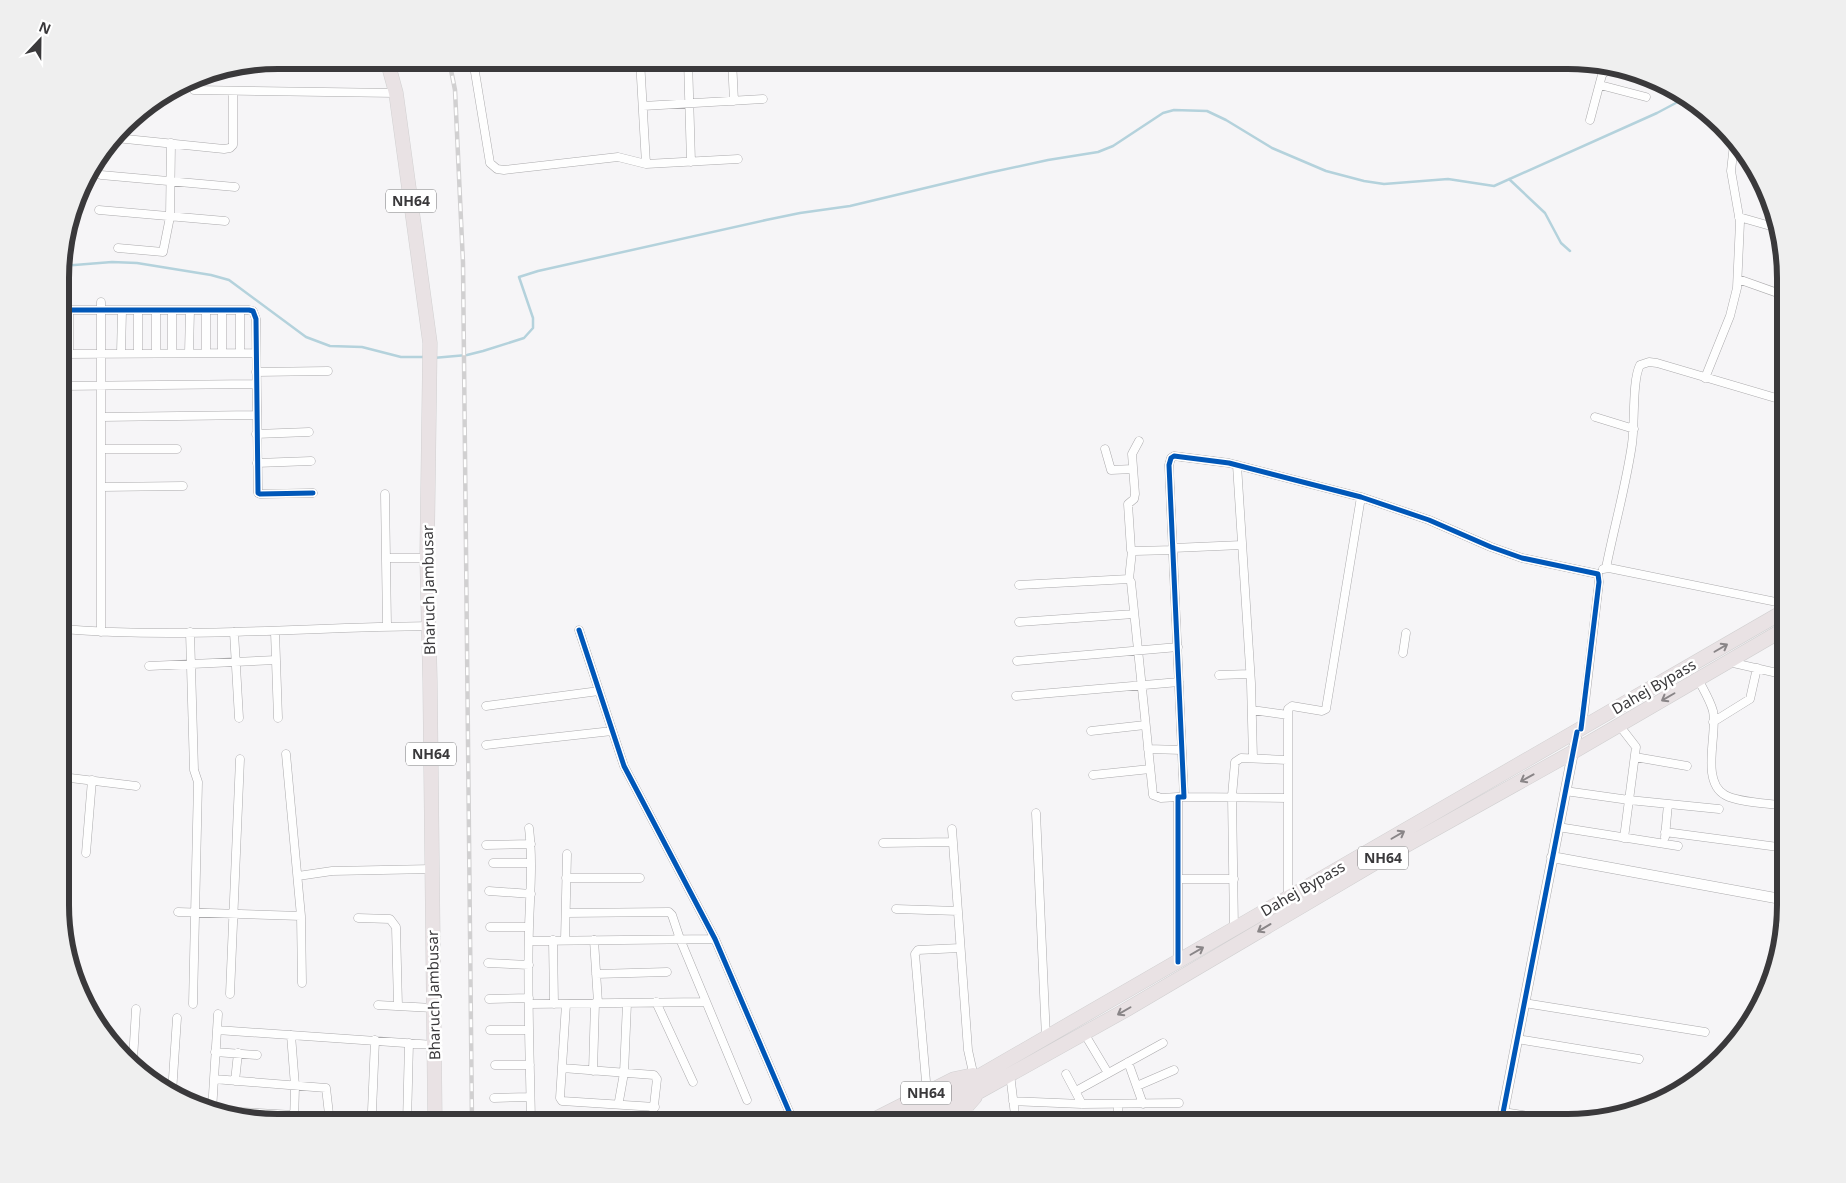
<svg xmlns="http://www.w3.org/2000/svg" width="1846" height="1183" font-family="'Noto Sans',sans-serif">
	<style>
		.lines { fill: none; stroke-linecap: round; stroke-linejoin: round }
		.stream { stroke: #b4d2dc; stroke-width: 2.5 }
		.minor-casing { stroke: #abaaac; stroke-width: 9 }
		.tertiary-casing { stroke: #abaaac; stroke-width: 11 }
		.trunk-casing { stroke: #d1d0d1; stroke-width: 15 }
		.minor { stroke: #fefefe; stroke-width: 8 }
		.tertiary { stroke: #fefefe; stroke-width: 10 }
		.trunk { stroke: #e9e2e4; stroke-width: 14 }
		.rail-casing { stroke: #d1d0d1; stroke-width: 4.5 }
		.rail { stroke: #fff; stroke-width: 2.5; stroke-dasharray: 8; stroke-linecap: butt }
		.cycleway-casing { stroke: #fff; stroke-width: 8 }
		.cycleway { stroke: #0057b8; stroke-width: 5 }
		.oneway { stroke: #898587 }
		.labels { text-anchor: middle; stroke-width: 5; stroke-linejoin: round; paint-order: stroke }
		.shield { fill: #fff; stroke: #757476; stroke-width: 1 }
		.shield-label { font-size: 14px; font-weight: bold; fill: #3a393b }
		.street-label { font-size: 15px; fill: #3a393b; stroke: #fff }
		.rim { fill: none; stroke: #3a393b; stroke-width: 6 }
	</style>
	<rect width="100%" height="100%" fill="#f6f5f7"/>
	<g class="lines">
		<path class="stream" d="M1509 179 1545 213 1561 243 1570 251
			M62 266 112 262 137 263 211 275 229 280 306 337 330 346 362 347 401 357H425
			M433 358 467 355 483 351 524 338 533 328V318L519 277 538 271 766 220 800 213 850 206 988 173 1048 160 1098 152 1113 146 1163 113 1174 110 1207 111 1226 120 1272 148 1326 171 1364 181 1384 184 1448 179 1494 186 1657 113 1689 96"/>
		<defs>
			<path id="minor" d="M473 60 490 163 497 169 504 170 618 157 646 164 738 159
				M640 60 646 164
				M688 60 691 162
				M732 60 734 101
				M1600 85 1646 97
				M194 90 396 93
				M643 106 763 99
				M1590 120 1602 75 1606 71 1611 70 1659 82
				M116 138 224 149 230 148 233 145V92
				M101 175 235 187
				M99 210 225 221
				M1739 217 1774 227
				M118 248 163 252 170 217 171 143
				M1738 279 1786 296
				M101 302V632
				M62 310H249L253 311 256 319 258 493 260 494 313 493
				M69 310V354
				M138 310V353
				M156 310V353
				M172 310V353
				M222 310V353
				M240 310V353
				M121 353 122 311
				M189 353 190 310
				M206 353V310
				M62 354 255 353
				M256 372 328 371
				M1705 378 1730 316 1737 288 1740 222 1731 171 1734 144
				M62 386 256 384
				M101 417 256 415
				M1595 417 1634 429
				M256 434 309 432
				M1139 441 1132 454 1135 494 1134 499 1128 504 1131 550 1135 551 1174 550
				M101 449H177
				M1105 449 1111 470 1133 469
				M257 463 311 461
				M1237 465 1251 683 1253 758
				M101 487 183 486
				M385 494 387 626
				M1173 548 1242 545
				M386 558H427
				M1606 568C1614 527 1626 486 1632 444 1635 424 1632 380 1640 365L1649 362 1657 363 1786 401
				M1603 569 1609 568 1786 604
				M1129 579 1132 551
				M1019 585 1129 579 1131 582 1153 795 1161 798 1178 797
				M1019 622 1134 614
				M62 629C184 639 307 627 429 626
				M579 630 624 766 715 939 794 1123
				M190 632 194 770 198 782 193 1004
				M234 632 239 718
				M275 632 278 718
				M1403 653 1406 633
				M1017 661 1178 647
				M1729 662 1786 675
				M149 666 276 660
				M1219 675 1250 674
				M1698 679C1703 689 1710 700 1713 711 1718 733 1700 781 1725 795 1739 803 1769 803 1786 806
				M1016 696 1179 682
				M486 706 599 691
				M1252 710 1288 715
				M1713 722 1750 699 1757 668
				M1619 725 1636 747 1624 838
				M1091 731 1145 725
				M486 745 612 731
				M1148 749 1182 750
				M286 754 301 916 302 983
				M1635 757 1687 766
				M1093 775 1150 769
				M62 777 136 786
				M1565 791 1629 800 1719 809
				M1184 797 1287 798
				M1036 813 1046 1038
				M1558 827 1678 846
				M529 828C533 861 530 894 529 927 527 993 530 1058 531 1123
				M952 829 968 1050 974 1077
				M1665 832 1786 848
				M1665 837 1668 804
				M883 843 953 842
				M486 845 531 844
				M86 853 92 780
				M493 863H531
				M298 876 332 871 432 869
				M566 878H640
				M1178 879H1234
				M489 891 531 894
				M1288 899V709L1292 706 1322 711 1326 709 1361 497
				M896 909 958 911
				M178 912 301 916
				M566 913 669 912 672 915 680 939 747 1100
				M358 918 390 919 396 927 398 1006
				M490 927H529
				M1234 929 1232 796 1235 762 1241 758 1287 760
				M553 940 554 1004
				M565 940 567 854
				M594 940 598 1003
				M529 941 715 939
				M1178 962V797H1184L1169 465 1171 458 1174 456 1229 463 1361 497 1429 520 1491 547 1522 558 1598 574 1599 582 1582 728
				M488 963 529 965
				M596 974 667 972
				M230 994 240 759
				M489 999 529 998
				M656 1002 693 1082
				M1524 1003 1705 1032
				M529 1004 706 1002
				M566 1004 560 1098 562 1101 655 1107
				M378 1005 433 1008
				M217 1030 434 1045
				M490 1030H528
				M1084 1033 1108 1073
				M291 1035 295 1086 294 1123
				M1517 1039 1639 1059
				M215 1052 257 1055
				M133 1060 136 1009
				M1128 1062 1143 1104
				M495 1065H530
				M562 1068 654 1075 657 1079 652 1123
				M593 1071 595 1003
				M1010 1074 1016 1123
				M1066 1074 1082 1104
				M214 1079 326 1088 330 1123
				M235 1081 238 1053
				M1137 1086 1174 1070
				M1076 1091 1163 1043
				M172 1093 177 1018
				M927 1093 915 954 918 950 960 948
				M494 1098 530 1097
				M619 1101 624 1073 627 1003
				M1013 1101 1082 1104 1179 1103
				M191 1102 212 1103
				M968 1106 970 1123
				M212 1111 218 1014
				M372 1111 375 1040
				M241 1112 294 1115
				M1503 1112 1575 1123
				M407 1123 409 1043
				M1118 1123V1104"/>
			<path id="tertiary" d="M1552 857 1786 900
				M1501 1123 1577 732"/>
			<path id="trunk" d="M387 60 396 93 430 343 427 558 430 681 435 1123
				M867 1123 954 1079 973 1075
				M898 1123 1786 610
				M923 1123 1124 1011 1380 860 1573 752 1786 628
				M946 1123 960 1114 975 1097"/>
		</defs>
		<use href="#minor" class="minor-casing"/>
		<use href="#tertiary" class="tertiary-casing"/>
		<use href="#trunk" class="trunk-casing"/>
		<use href="#minor" class="minor"/>
		<use href="#tertiary" class="tertiary"/>
		<use href="#trunk" class="trunk"/>
		<defs>
			<path id="rail" d="M449 60 455 90 463 263 472 1123"/>
		</defs>
		<use href="#rail" class="rail-casing"/>
		<use href="#rail" class="rail"/>
		<defs>
			<path id="cycleway" d="M62 310H249L253 311 256 319 258 493 260 494 313 493
				M579 630 624 766 715 939 794 1123
				M1178 962V797H1184L1169 465 1171 458 1174 456 1229 463 1361 497 1429 520 1491 547 1522 558 1598 574 1599 582 1581 729
				M1501 1123 1577 732"/>
		</defs>
		<use href="#cycleway" class="cycleway-casing"/>
		<use href="#cycleway" class="cycleway"/>
	</g>
	<defs><path id="oneway-shaft" d="M-6 0H5M1.5-3L5.5 0L1.5 3" fill="none" stroke-width="1.6" stroke-linecap="round" stroke-linejoin="round" transform="scale(1.25)"/></defs>
	<g class="oneway">
		<use href="#oneway-shaft" transform="translate(1721 648) rotate(-30)"/>
		<use href="#oneway-shaft" transform="translate(1668 697) rotate(150)"/>
		<use href="#oneway-shaft" transform="translate(1527 778) rotate(151)"/>
		<use href="#oneway-shaft" transform="translate(1398 835) rotate(-30)"/>
		<use href="#oneway-shaft" transform="translate(1264 928) rotate(149)"/>
		<use href="#oneway-shaft" transform="translate(1197 951) rotate(-30)"/>
		<use href="#oneway-shaft" transform="translate(1124 1011) rotate(150)"/>
	</g>
	<g class="labels">
		<g class="shield">
			<rect x="386" y="189.5" width="50" height="23" rx="4"/>
			<rect x="406" y="742.5" width="50" height="23" rx="4"/>
			<rect x="1358" y="846.5" width="50" height="23" rx="4"/>
			<rect x="901" y="1081.5" width="50" height="23" rx="4"/>
		</g>
		<g class="shield-label">
			<text x="411" y="206">NH64</text>
			<text x="431" y="759">NH64</text>
			<text x="1383" y="863">NH64</text>
			<text x="926" y="1098">NH64</text>
		</g>
		<g class="street-label">
			<text transform="translate(429 590) rotate(-91)" y="5">Bharuch Jambusar</text>
			<text transform="translate(1654 687) rotate(-30)" y="5">Dahej Bypass</text>
			<text transform="translate(1303 889) rotate(-30)" y="5">Dahej Bypass</text>
			<text transform="translate(434 995) rotate(-91)" y="5">Bharuch Jambusar</text>
		</g>
	</g>
	<path d="M0 0H1846V1183H0ZM278 69H1568A209 209 0 0 1 1777 278V905A209 209 0 0 1 1568 1114H278A209 209 0 0 1 69 905V278A209 209 0 0 1 278 69Z" fill="#efefef" fill-rule="evenodd"/>
	<path class="rim" d="M278 69H1568A209 209 0 0 1 1777 278V905A209 209 0 0 1 1568 1114H278A209 209 0 0 1 69 905V278A209 209 0 0 1 278 69Z"/>
	<g transform="translate(40 40) rotate(22)" stroke="#ffffff" stroke-width="4" paint-order="stroke">
	<path d="M0-4L9 19L0 12L-9 19Z" fill="#3a393b"/>
	<text y="-8" font-size="14" font-weight="bold" text-anchor="middle" fill="#3a393b">N</text>
	</g>
</svg>
